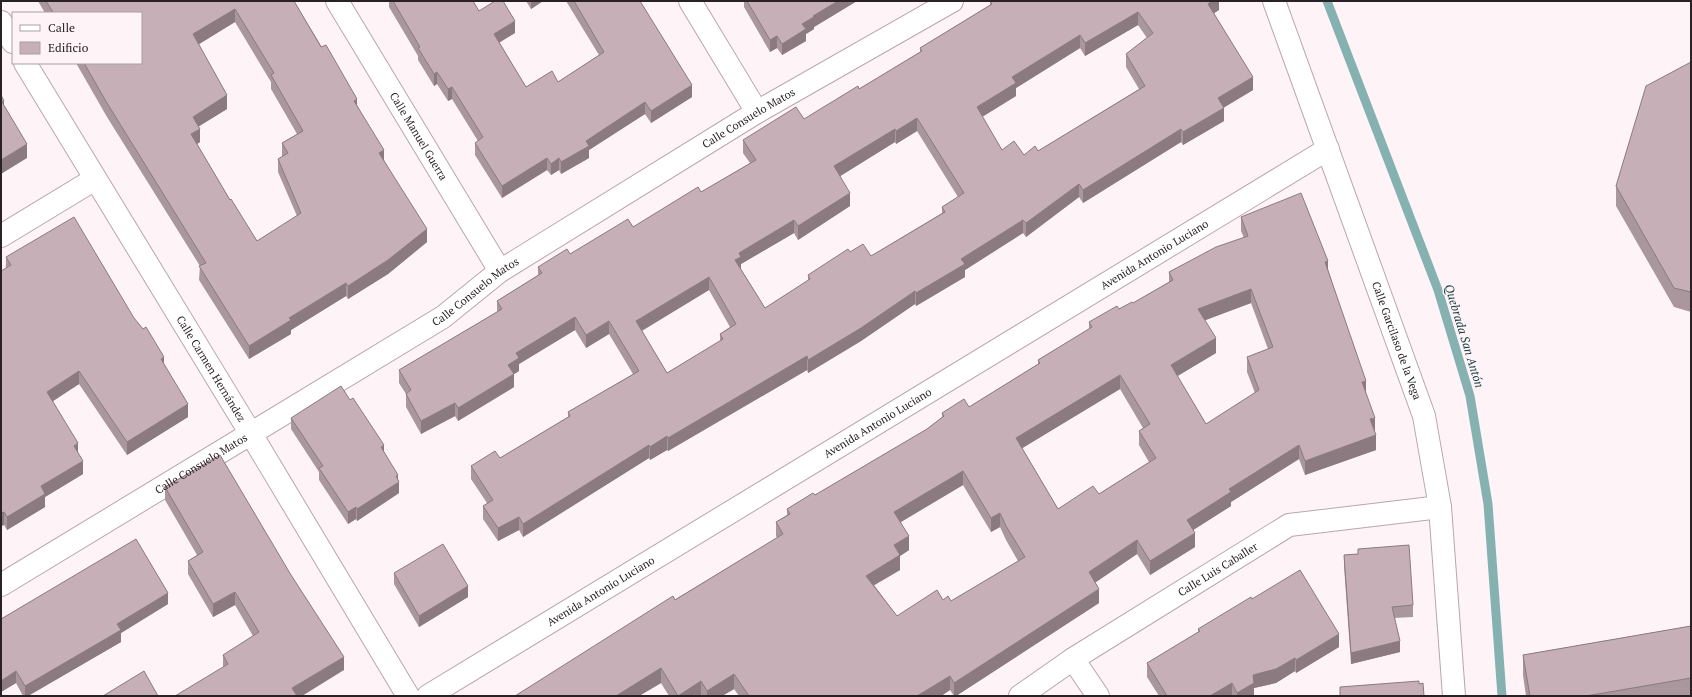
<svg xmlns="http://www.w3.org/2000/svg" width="1692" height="697" font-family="'PT Serif',serif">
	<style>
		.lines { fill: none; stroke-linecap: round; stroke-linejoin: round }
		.stream { stroke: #85b1b1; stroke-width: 9 }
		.minor-casing { stroke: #bba5ad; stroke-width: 24 }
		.tertiary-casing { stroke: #bba5ad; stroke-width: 24 }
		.minor { stroke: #fff; stroke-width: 22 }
		.tertiary { stroke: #fff; stroke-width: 22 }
		.wall { fill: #aa969d; fill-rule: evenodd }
		.shaded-wall { fill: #8b7a80 }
		.building { fill: #c6afb7; stroke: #8b7a80; fill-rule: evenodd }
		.labels { text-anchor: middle; stroke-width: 3; stroke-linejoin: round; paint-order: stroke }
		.street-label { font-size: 11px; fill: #292124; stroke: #fef4f7 }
		.water-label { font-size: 12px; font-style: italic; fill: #103b3c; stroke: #fef4f7 }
	</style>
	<rect width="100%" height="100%" fill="#fef4f7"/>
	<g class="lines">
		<path class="stream" d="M1327 1 1438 290 1470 396 1488 504 1502 696"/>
		<defs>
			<g id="minor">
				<path id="s1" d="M337 1 500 271"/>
				<path d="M690 1 757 112"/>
				<path id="s2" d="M1274 1 1424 416 1440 507 1454 696"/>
				<path d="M1 22 13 42"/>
				<path id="s3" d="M25 63 251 434 408 696"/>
				<path d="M1 236 95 179"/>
				<path id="s4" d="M1 585 443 317 500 271 757 112 952 1"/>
				<path d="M1073 659 1098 696"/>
				<path id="s5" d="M1020 696 1073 659 1289 525 1440 507"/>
			</g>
			<g id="tertiary">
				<path id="s6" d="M428 696 1328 149"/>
			</g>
		</defs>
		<use href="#minor" class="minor-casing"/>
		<use href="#tertiary" class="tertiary-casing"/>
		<use href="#minor" class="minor"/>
		<use href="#tertiary" class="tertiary"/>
	</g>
	<path class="wall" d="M38 1H294L357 105 384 160 427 242 388 274 348 299 346 296 291 330V334L249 359 199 280 200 266 107 117 76 63H141V13H45ZM235 22 271 82V89L297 134 282 143V157L278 159V172L297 216 257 241 230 200 197 144 200 142 199 126 227 109 198 44Z
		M389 1H473L479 11 515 33 499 42 526 87 558 82 599 55 566 1H640L692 97 651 123 645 114 589 150V158L561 174 559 170 551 175 547 170 502 198 475 155V143L478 141 452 99 448 101 437 84 434 86 418 60V56L389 7Z
		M526 1H543L531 9Z
		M744 1H857L814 27V29L806 34V41L782 55 777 48 770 52 744 7Z
		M990 1H1219V10L1214 13 1253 90 1223 108 1224 121 1183 145 1181 142 1083 203 1079 197 1026 237 1023 233 965 270V277L916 306 915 304 861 341 808 373 807 370 668 451 667 450 650 460 649 458 523 537 519 530 498 541 483 519V506L487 503 471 479V466L500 458 568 417V412L633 374 609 334 586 348 575 330 519 364V371L514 374V387L458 421 455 416 421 434 406 407V394L399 383V370L497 312V301L538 275V267L570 254 633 227 701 192 750 163 743 153V140L804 119 859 89 920 52V48L990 5ZM1138 25 1147 38 1126 54V67L1139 89 1038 151 1024 155 1002 150 982 117 1016 96V88L1080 48 1085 56ZM917 131 958 197 942 207V213L871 256 850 252 808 275V281L765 308 741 269V264L794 233 798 240 850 206 840 176 895 142 896 144ZM709 290 730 327 720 334V341L667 373 642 331Z
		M1691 62V312L1674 307 1616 206V186Z
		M1241 217 1328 269 1366 395 1375 432 1376 450 1305 475 1299 459 1231 502V506L1193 530 1195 547 1150 575 1137 554 1095 582 1099 603 956 696H954L950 690 941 696H739L734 689 722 696H701V695L700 696H669L661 683 639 696H515L777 538 776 536V522L787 515V509L815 495 927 429 942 417V413L969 407 1038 364V360L1089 329V322L1133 303 1169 282V272L1244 238 1241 231ZM1251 303 1268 349 1247 357V372L1255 393 1206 424 1177 376 1216 353 1205 320ZM1120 389 1143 428 1139 431V445L1149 462 1099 494 1058 509 1022 448ZM963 485 991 532 1000 527 1006 540 1018 561 951 601 943 600 897 616 874 585 900 570V556L909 550 901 522Z
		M6 257 134 318 164 365 188 417 127 455 79 384 53 401 78 453 83 474 45 497V507L7 530 4 525 1 526Z
		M291 418 384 452 398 480 399 493 357 521 356 519 348 524 319 480V472L291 429Z
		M165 487 344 670 223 668V655L253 636 235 605 213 617 188 574V561L197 555 165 500Z
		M1358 549 1413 605V617L1394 618 1400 652 1351 664 1344 566V555L1358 554Z
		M394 573 468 597 419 627 394 584Z
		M1252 599 1339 647 1296 673 1295 671 1276 683 1254 688V696H1159L1147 677V663L1198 632V629Z
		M168 604 121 633V642L28 696H23L16 683 1 692V619Z
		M1691 626V696H1526L1523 675V655Z"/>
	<path class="shaded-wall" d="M531 1H543L531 9Z
		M838 1H857L814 27V29L806 34V41L782 55V44L802 24 813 16Z
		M1212 1H1219V10L1208 17V4Z
		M235 9V22L193 48V34Z
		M1138 12V25L1085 56V43Z
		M515 21V33L494 46V34Z
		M1080 35V48L1016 88V96L977 120V107L1012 77Z
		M777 36V48L770 52V40Z
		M437 72V84L434 86V74Z
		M1253 77V90L1218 111V98Z
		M692 85V97L651 123V111Z
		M452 87V99L448 101V89Z
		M227 95V109L193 130V117Z
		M357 99V112L354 101Z
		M4 101V115L2 102Z
		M645 102V114L589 150V158L561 174V162L586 141Z
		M1224 108V121L1183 145V132Z
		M917 118V131L896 144V131Z
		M200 129V142L191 148V134Z
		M895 129V142L834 180V166Z
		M1181 129V142L1083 203V190Z
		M27 144V158L1 174V160Z
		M384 150V164L379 153Z
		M547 158V170L502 198V186Z
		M559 158V170L551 175V164Z
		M1079 184V197L1026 237V223Z
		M850 193V206L798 240V226Z
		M794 220V233L741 264V270L735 260 739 253Z
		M1023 220V233L965 270V277L916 306V293L961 259Z
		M427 229V242L388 274 348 299V286Z
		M1328 261V275L1325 262Z
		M709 277V290L636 334V321Z
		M346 283V296L291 330V334L249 359V346L289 318Z
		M1251 289V303L1198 323V309Z
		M915 291V304L861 341 808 373V360Z
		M575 317V330L519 364V371L508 378V365L516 353Z
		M609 321V334L586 348V335Z
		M1216 338V353L1171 380V365Z
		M807 356V370L668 451V438Z
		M164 357V370L161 359Z
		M79 371V384L47 405V392Z
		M514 374V387L458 421V408Z
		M1120 375V389L1016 452V438Z
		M1366 381V395L1362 382Z
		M455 403V416L421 434V421Z
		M188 404V417L127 455V442Z
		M1375 418V432L1370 419Z
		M1376 435V450L1305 475V461Z
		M667 436V450L650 460V447Z
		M78 443V456L74 446Z
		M384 445V457L381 447Z
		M649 445V458L523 537V524Z
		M1299 445V459L1231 502V506L1187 534V520L1229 489Z
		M83 461V474L45 497V507L7 530V517L41 486Z
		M963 471V485L894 526V512Z
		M398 475V483L399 482V493L357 521V509Z
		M356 507V519L348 524V512Z
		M4 512V525L1 526V513Z
		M1000 513V527L991 532V518Z
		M519 517V530L498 541V528Z
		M1195 533V547L1150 575V561Z
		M909 536V550L900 556V570L866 590V576L894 545Z
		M1137 540V554L1089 587V572Z
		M468 586V597L419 627V616Z
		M1099 589V603L956 696H954V683Z
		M235 592V605L213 617V604Z
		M168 593V604L121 633V642L28 696H25V686L117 624Z
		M1339 634V647L1296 673V660Z
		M1400 641V652L1351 664V653Z
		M344 657V670L302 696H292V688Z
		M1295 658V671L1276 683 1254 688V696H1237V693L1253 675Z
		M661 668V683L639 696H616Z
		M16 671V683L1 692V681Z
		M734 674V689L722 696H707V691Z
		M950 676V690L941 696H917Z
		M701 681V695L700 696H678Z
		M1232 683V696H1210Z"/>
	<path class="building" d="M46 1H294L321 47 326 45 357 99 354 101 384 150 379 153 427 229 388 260 348 286 346 283 289 318 291 320 249 346 199 266 206 263 107 103 84 63H141V13H51L53 12ZM235 9 274 73 271 75 303 131 282 143 288 153 278 159 301 213 257 241 231 199 230 200 191 134 200 129 193 117 227 95 193 34Z
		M393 1H473L479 11 495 1H503L515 21 494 34 526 87 552 71 558 82 604 52 574 1H640L692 85 651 111 645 102 586 141 589 146 561 162 559 158 551 164 547 158 502 186 475 143 483 137 452 87 448 89 437 72 434 74 418 48 420 47Z
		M747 1H838L813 16 814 17 802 24 806 29 782 44 777 36 770 40Z
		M990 1H1212L1208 4 1253 77 1218 98 1224 108 1183 132 1181 129 1083 190 1079 184 1026 223 1023 220 961 259 965 264 916 293 915 291 861 328 808 360 807 356 668 438 667 436 650 447 649 445 523 524 519 517 498 528 483 506 493 500 471 466 495 451 500 458 570 416 568 412 639 371 609 321 586 335 575 317 516 353 519 358 508 365 514 374 458 408 455 403 421 421 406 394 411 390 399 370 502 309 497 301 542 273 538 267 567 249 570 254 628 219 633 227 698 187 701 192 756 160 743 140 796 107 804 119 858 86 859 89 922 51 920 48 992 4ZM1138 12 1153 33 1126 54 1145 86 1038 151 1035 146 1024 155 1014 141 1002 150 977 107 1016 83 1012 77 1080 35 1085 43ZM917 118 964 193 942 207 945 212 871 256 863 244 850 252 848 249 808 275 810 279 765 308 735 260 741 257 739 253 794 220 798 226 850 193 834 166 895 129 896 131ZM709 277 736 324 720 334 723 339 667 373 636 321Z
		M1691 62V292L1674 288 1616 186 1646 86Z
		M1 95 4 101 2 102 27 144 1 160Z
		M1301 193 1328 261 1325 262 1366 381 1362 382 1375 418 1370 419 1376 435 1305 461 1299 445 1229 489 1231 492 1187 520 1195 533 1150 561 1137 540 1089 572 1099 589 954 683 950 676 917 696H749L734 674 707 691 701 681 678 696 661 668 616 696H515L673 596 675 600 783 534 776 522 790 514 787 509 813 493 815 495 927 429 944 416 942 413 964 399 969 407 1040 363 1038 360 1092 327 1089 322 1117 306 1119 309 1132 302 1133 303 1173 280 1169 272 1216 247 1248 236 1241 217ZM1251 289 1273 347 1247 357 1259 390 1206 424 1171 365 1216 338 1198 309ZM1120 375 1150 424 1139 431 1156 458 1099 494 1093 486 1058 509 1016 438ZM963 471 991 518 1000 513 1006 526 1025 557 951 601 948 596 943 600 937 590 897 616 866 576 900 555 894 545 909 536 894 512Z
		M74 217 134 318 143 329 146 327 164 357 161 359 188 404 127 442 79 371 47 392 78 443 74 446 83 461 41 486 45 494 7 517 4 512 1 513V271L11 265 6 257Z
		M341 386 350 400 353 398 384 445 381 447 398 475 396 476 399 482 357 509 356 507 348 512 319 468 323 466 291 418Z
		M220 455 291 575 344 657 292 688 297 696H175L228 664 223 655 259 632 235 592 213 604 188 561 203 552 165 487Z
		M136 539 168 593 117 624 121 630 25 686 16 671 1 681V619Z
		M443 544 468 586 419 616 394 573Z
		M1409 545 1413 605 1392 607 1400 641 1351 653 1344 555 1358 554V549Z
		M1300 570 1339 634 1296 660 1295 658 1276 669 1253 675 1254 683 1237 693 1232 683 1210 696H1167L1147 663 1200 631 1198 629 1251 597 1252 599Z
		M1691 626V678L1586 696H1530L1523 655Z
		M144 671 158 696H103Z
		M1419 681V684L1423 683 1424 696H1340V687Z"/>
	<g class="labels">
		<g class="street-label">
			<text dy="4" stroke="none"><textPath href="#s4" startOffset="882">Calle Consuelo Matos</textPath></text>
			<text dy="4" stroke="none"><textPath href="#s1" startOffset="158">Calle Manuel Guerra</textPath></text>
			<text dy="4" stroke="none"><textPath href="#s6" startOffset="850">Avenida Antonio Luciano</textPath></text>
			<text dy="4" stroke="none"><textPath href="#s4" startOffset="558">Calle Consuelo Matos</textPath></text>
			<text dy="4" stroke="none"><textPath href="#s2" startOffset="361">Calle Garcilaso de la Vega</textPath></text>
			<text dy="4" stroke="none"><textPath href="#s3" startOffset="358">Calle Carmen Hernández</textPath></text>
			<text dy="4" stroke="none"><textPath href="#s6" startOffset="526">Avenida Antonio Luciano</textPath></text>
			<text dy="4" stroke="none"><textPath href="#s4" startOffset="234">Calle Consuelo Matos</textPath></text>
			<text dy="4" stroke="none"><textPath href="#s5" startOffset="235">Calle Luis Caballer</textPath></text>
			<text dy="4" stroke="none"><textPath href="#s6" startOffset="202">Avenida Antonio Luciano</textPath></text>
		</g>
		<g class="water-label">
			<text transform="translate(1464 336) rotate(73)" y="4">Quebrada San Antón</text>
		</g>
	</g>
	<rect width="1692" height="697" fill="none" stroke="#292124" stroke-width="4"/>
	<rect x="12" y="12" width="130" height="52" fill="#fef4f7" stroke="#a9a0a3"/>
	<rect x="20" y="25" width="20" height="6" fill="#ffffff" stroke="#a9a0a3"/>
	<text x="48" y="32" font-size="12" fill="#292124">Calle</text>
	<rect x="20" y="42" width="20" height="12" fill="#c6afb7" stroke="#a9a0a3"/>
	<text x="48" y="52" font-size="12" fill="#292124">Edificio</text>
</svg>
